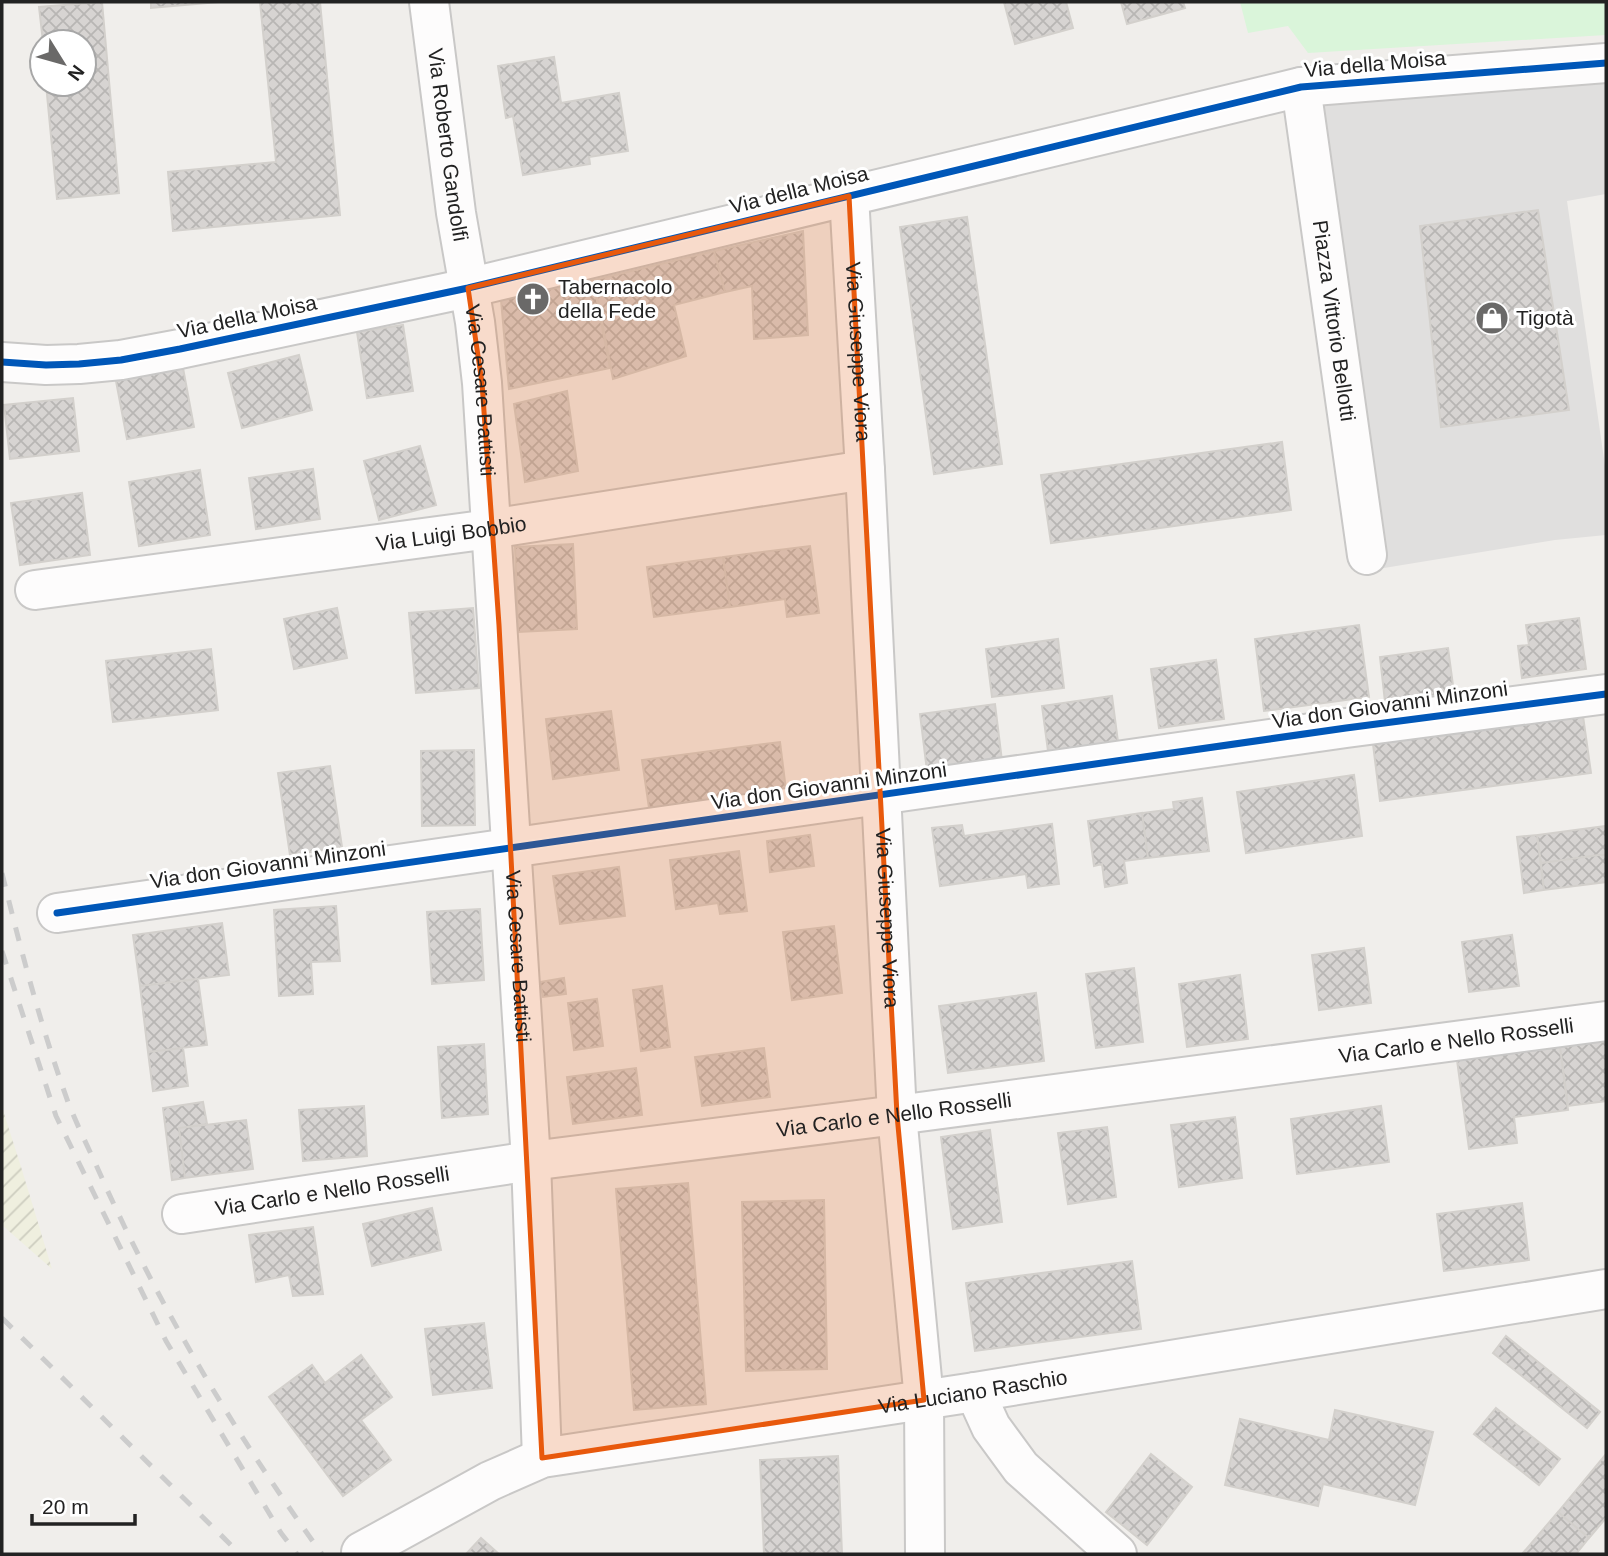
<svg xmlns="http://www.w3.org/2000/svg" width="1608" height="1556" font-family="Arial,sans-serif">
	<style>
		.farmland { fill: url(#farmland-furrows) }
		.park { fill: #daf5da }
		.parking { fill: #e0dfde }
		.building { fill: url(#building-cross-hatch); stroke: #d3d0cc; stroke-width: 2 }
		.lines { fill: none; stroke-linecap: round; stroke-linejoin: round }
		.minor-casing { stroke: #c9c8c7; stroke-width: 42 }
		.minor { stroke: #fdfcfc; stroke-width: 38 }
		.rail { stroke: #ccc; stroke-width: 5; stroke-dasharray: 14 14; stroke-linecap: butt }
		.cycleway-casing { stroke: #fff; stroke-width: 11 }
		.cycleway { stroke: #0057b8; stroke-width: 7 }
		.marked { fill: #e8590c; fill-opacity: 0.2; stroke: #e8590c; stroke-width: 5; stroke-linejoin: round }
		.labels { text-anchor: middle; stroke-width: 6; stroke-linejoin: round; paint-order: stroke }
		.street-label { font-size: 21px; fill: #222; stroke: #fff }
		.poi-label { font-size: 21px; fill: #222; stroke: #fff; text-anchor: start }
	</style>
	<defs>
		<pattern id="farmland-furrows" width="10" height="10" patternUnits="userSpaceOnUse" patternTransform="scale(1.75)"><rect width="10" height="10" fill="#efefdf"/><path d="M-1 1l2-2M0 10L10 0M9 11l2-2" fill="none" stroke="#cdcdbf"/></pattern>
		<pattern id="building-cross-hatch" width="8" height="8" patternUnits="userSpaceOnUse" patternTransform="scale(1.75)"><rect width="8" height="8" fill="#d7d4d2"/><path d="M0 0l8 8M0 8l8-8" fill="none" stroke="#b8b6b4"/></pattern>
	</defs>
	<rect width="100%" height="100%" fill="#f0eeeb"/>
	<path class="farmland" d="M2 1107 22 1170 52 1269 2 1225Z"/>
	<path class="park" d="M1240 2H1606V35L1308 53 1288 26 1248 33Z"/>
	<path class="parking" d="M1606 83V194L1567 201 1606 473V535L1555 540 1384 568 1320 101Z"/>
	<path class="building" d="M102 2 119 193 57 199 46 84H84V42H43L39 7Z
		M151 2H219L151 8Z
		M260 2H320L340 215 173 231 168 172 276 162Z
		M1004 2H1066L1073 28 1015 44Z
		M1121 2H1183L1185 8 1127 24Z
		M554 57 561 103 619 93 628 151 589 157 590 164 523 175 513 116 506 118 498 66Z
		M1538 210 1569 410 1441 427 1420 226Z
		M967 217 1002 464 934 474 900 227Z
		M803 231 808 335 754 339 752 286 725 292 714 251Z
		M714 251 725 292 674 305 686 356 613 379 594 280Z
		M593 280 610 368 509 389 501 300Z
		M403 325 413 391 367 398 357 332Z
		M299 355 312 410 242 428 228 373Z
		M183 368 194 427 127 439 116 381Z
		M567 391 578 471 525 482 514 404Z
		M73 398 79 451 10 459 4 405Z
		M1282 442 1291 510 1051 543 1041 475Z
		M420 446 436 505 379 520 364 461Z
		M313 469 320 519 256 529 249 478Z
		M200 470 210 535 139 546 129 482Z
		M82 493 90 555 20 565 11 503Z
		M573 544 577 629 518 632 515 547Z
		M810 546 819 613 787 617 785 599 730 607 723 557Z
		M723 557 730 607 654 617 647 567Z
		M337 608 347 658 294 669 284 619Z
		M473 608 479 688 416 693 409 613Z
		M1579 618 1586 669 1522 678 1518 646 1529 645 1526 625Z
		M1359 625 1369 697 1264 711 1255 639Z
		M1058 639 1064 688 992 697 986 649Z
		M1448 648 1454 693 1385 702 1380 657Z
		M211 649 218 710 113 722 106 661Z
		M1216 660 1224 719 1159 728 1151 669Z
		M1112 696 1118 742 1048 751 1042 706Z
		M995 704 1002 761 927 771 920 714Z
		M611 711 619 770 553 779 546 719Z
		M1583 716 1591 773 1380 801 1373 744Z
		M780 742 786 790 649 808 642 760Z
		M474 750 475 825 422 826 421 751Z
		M330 766 342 847 290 855 278 773Z
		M1354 775 1362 836 1246 853 1237 792Z
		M1202 798 1209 851 1148 858 1142 813 1174 809 1173 802Z
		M1142 813 1148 858 1124 861 1127 883 1105 887 1102 864 1094 866 1088 821Z
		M1052 824 1059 884 1028 888 1026 874 940 886 932 828 962 825 964 836Z
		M1606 826V854L1541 863 1537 835Z
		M810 835 814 866 770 872 767 841Z
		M1537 835 1544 890 1524 893 1517 837Z
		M739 851 747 911 720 914 718 903 676 909 670 860Z
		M1606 854V882L1544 890 1541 863Z
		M619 867 625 916 560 924 553 876Z
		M336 906 340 961 311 962 313 994 279 996 274 910Z
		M480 909 484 980 432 984 427 912Z
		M222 923 229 975 140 986 133 935Z
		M834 926 842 993 792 1000 783 932Z
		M1512 935 1519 986 1469 992 1462 942Z
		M1364 948 1371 1003 1319 1010 1312 955Z
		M1134 968 1143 1042 1096 1048 1086 974Z
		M1240 975 1248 1039 1187 1047 1179 984Z
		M564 978 566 994 543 997 540 982Z
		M198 979 207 1045 148 1052 140 986Z
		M662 986 670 1047 641 1051 633 990Z
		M1036 993 1044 1061 948 1073 939 1006Z
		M597 999 603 1046 574 1050 568 1003Z
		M1606 1041V1101L1568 1106 1560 1047Z
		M484 1044 488 1114 442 1118 438 1047Z
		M1560 1047 1568 1110 1514 1117 1517 1143 1469 1149 1457 1060Z
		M183 1048 188 1086 153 1091 148 1052Z
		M764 1048 770 1097 702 1106 695 1057Z
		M636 1068 642 1115 573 1124 567 1077Z
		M203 1102 207 1124 179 1128 185 1178 172 1180 163 1108Z
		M364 1106 367 1156 303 1161 299 1110Z
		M1381 1106 1389 1162 1297 1174 1291 1119Z
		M1235 1117 1242 1178 1179 1187 1171 1125Z
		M246 1120 253 1169 185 1178 179 1128Z
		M1107 1127 1116 1197 1068 1204 1058 1133Z
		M990 1130 1002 1222 953 1229 941 1137Z
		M688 1183 706 1404 634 1410 616 1189Z
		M824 1200 827 1369 746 1371 742 1202Z
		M1522 1203 1529 1260 1444 1271 1437 1214Z
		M432 1208 441 1250 372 1266 363 1224Z
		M313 1227 323 1294 293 1296 289 1275 256 1282 249 1235Z
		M1132 1261 1141 1329 975 1351 966 1283Z
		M484 1323 492 1388 433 1395 425 1329Z
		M1506 1336 1600 1412 1587 1428 1493 1353Z
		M361 1355 392 1397 361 1420 391 1460 343 1496 269 1397 312 1365 325 1383Z
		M1496 1408 1560 1459 1539 1485 1474 1434Z
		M1335 1410 1433 1432 1415 1505 1323 1484 1318 1506 1225 1485 1240 1419 1329 1440Z
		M1151 1454 1192 1487 1147 1545 1106 1512Z
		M1606 1454V1518L1589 1538 1558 1512Z
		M838 1456 842 1554H764L760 1460Z
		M1558 1512 1589 1538 1576 1554H1522Z
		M481 1538 499 1554H466Z"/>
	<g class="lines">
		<defs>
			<g id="minor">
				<path id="s1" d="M429 2 456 213 475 322 482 383 531 1161 542 1458"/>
				<path id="s2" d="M1301 87 1367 555"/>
				<path id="s3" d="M849 196 865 470 897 1115 924 1400 925 1554"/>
				<path d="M2 362 46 365 79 364 121 360 180 349 468 288 1301 87 1606 63"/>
				<path id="s4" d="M35 590 490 529 865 470"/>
				<path d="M57 913 1346 728 1606 694"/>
				<path id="s5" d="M182 1214 531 1161 897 1115 1606 1021"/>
				<path d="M975 1392 991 1427 1021 1468 1117 1554"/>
				<path id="s6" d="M361 1552 490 1481 542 1458 975 1392 1606 1289"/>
			</g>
		</defs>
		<use href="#minor" class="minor-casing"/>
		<use href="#minor" class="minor"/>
		<path class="rail" d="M2 873C21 951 41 1027 68 1102 79 1130 93 1157 105 1185 164 1315 238 1438 322 1554
			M2 951 56 1116 166 1341 281 1533 297 1554
			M2 1318 240 1554"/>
		<defs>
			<path id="cycleway" d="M2 362 46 365 79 364 121 360 180 349 468 288 1301 87 1606 63
				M57 913 1346 728 1606 694"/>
		</defs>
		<use href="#cycleway" class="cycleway-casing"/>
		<use href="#cycleway" class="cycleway"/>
	</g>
	<path class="marked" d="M849 196 897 1115 924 1400 542 1458 499 625 482 383 468 288Z"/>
	<defs>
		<symbol id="church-disc" viewBox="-11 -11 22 22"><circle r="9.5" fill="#6a6968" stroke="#fff"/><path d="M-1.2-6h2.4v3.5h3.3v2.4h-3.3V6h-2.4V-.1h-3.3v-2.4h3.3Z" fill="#fff"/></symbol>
		<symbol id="shop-disc" viewBox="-11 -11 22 22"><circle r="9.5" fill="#6a6968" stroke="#fff"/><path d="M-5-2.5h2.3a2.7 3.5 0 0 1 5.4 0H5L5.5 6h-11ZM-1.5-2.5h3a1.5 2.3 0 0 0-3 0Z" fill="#fff"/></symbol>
	</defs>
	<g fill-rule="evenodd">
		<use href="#church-disc" x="514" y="280" width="38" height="38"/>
		<use href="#shop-disc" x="1473" y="299" width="38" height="38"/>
	</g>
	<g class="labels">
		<g class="street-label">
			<text transform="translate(1375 64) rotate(-5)" y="7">Via della Moisa</text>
			<text dy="7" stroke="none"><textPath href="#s1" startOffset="144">Via Roberto Gandolfi</textPath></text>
			<text transform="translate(799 190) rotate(-14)" y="7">Via della Moisa</text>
			<text transform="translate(247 317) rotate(-12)" y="7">Via della Moisa</text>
			<text dy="7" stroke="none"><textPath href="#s2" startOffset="236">Piazza Vittorio Bellotti</textPath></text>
			<text dy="7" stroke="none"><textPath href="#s3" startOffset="156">Via Giuseppe Viora</textPath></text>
			<text dy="7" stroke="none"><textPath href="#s1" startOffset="392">Via Cesare Battisti</textPath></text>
			<text dy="7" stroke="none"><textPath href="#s4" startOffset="420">Via Luigi Bobbio</textPath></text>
			<text transform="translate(1390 705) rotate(-8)" y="7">Via don Giovanni Minzoni</text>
			<text transform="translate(829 786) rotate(-8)" y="7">Via don Giovanni Minzoni</text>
			<text transform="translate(268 865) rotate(-8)" y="7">Via don Giovanni Minzoni</text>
			<text dy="7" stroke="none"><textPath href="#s3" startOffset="723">Via Giuseppe Viora</textPath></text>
			<text dy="7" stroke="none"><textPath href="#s1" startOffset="959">Via Cesare Battisti</textPath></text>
			<text dy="7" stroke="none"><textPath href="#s5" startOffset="1286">Via Carlo e Nello Rosselli</textPath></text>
			<text dy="7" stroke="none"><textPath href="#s5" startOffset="719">Via Carlo e Nello Rosselli</textPath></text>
			<text dy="7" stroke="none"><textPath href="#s5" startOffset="152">Via Carlo e Nello Rosselli</textPath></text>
			<text dy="7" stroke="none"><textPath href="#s6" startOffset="640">Via Luciano Raschio</textPath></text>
		</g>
		<g class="poi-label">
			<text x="558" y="294">Tabernacolo<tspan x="558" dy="24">della Fede</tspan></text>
			<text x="1516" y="325">Tigotà</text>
		</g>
	</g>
	<rect width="1608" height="1556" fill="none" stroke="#222222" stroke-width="7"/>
	<g transform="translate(63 63) rotate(127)"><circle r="33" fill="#ffffff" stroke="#a7a7a7" stroke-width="2"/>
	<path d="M0-5L12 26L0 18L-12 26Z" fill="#6a6968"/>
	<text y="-10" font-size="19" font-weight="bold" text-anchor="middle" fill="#222222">N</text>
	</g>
	<path d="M32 1514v10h103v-10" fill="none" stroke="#222222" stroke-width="3.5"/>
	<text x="42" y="1514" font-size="21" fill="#222222" stroke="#ffffff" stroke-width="5" paint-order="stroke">20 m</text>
</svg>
